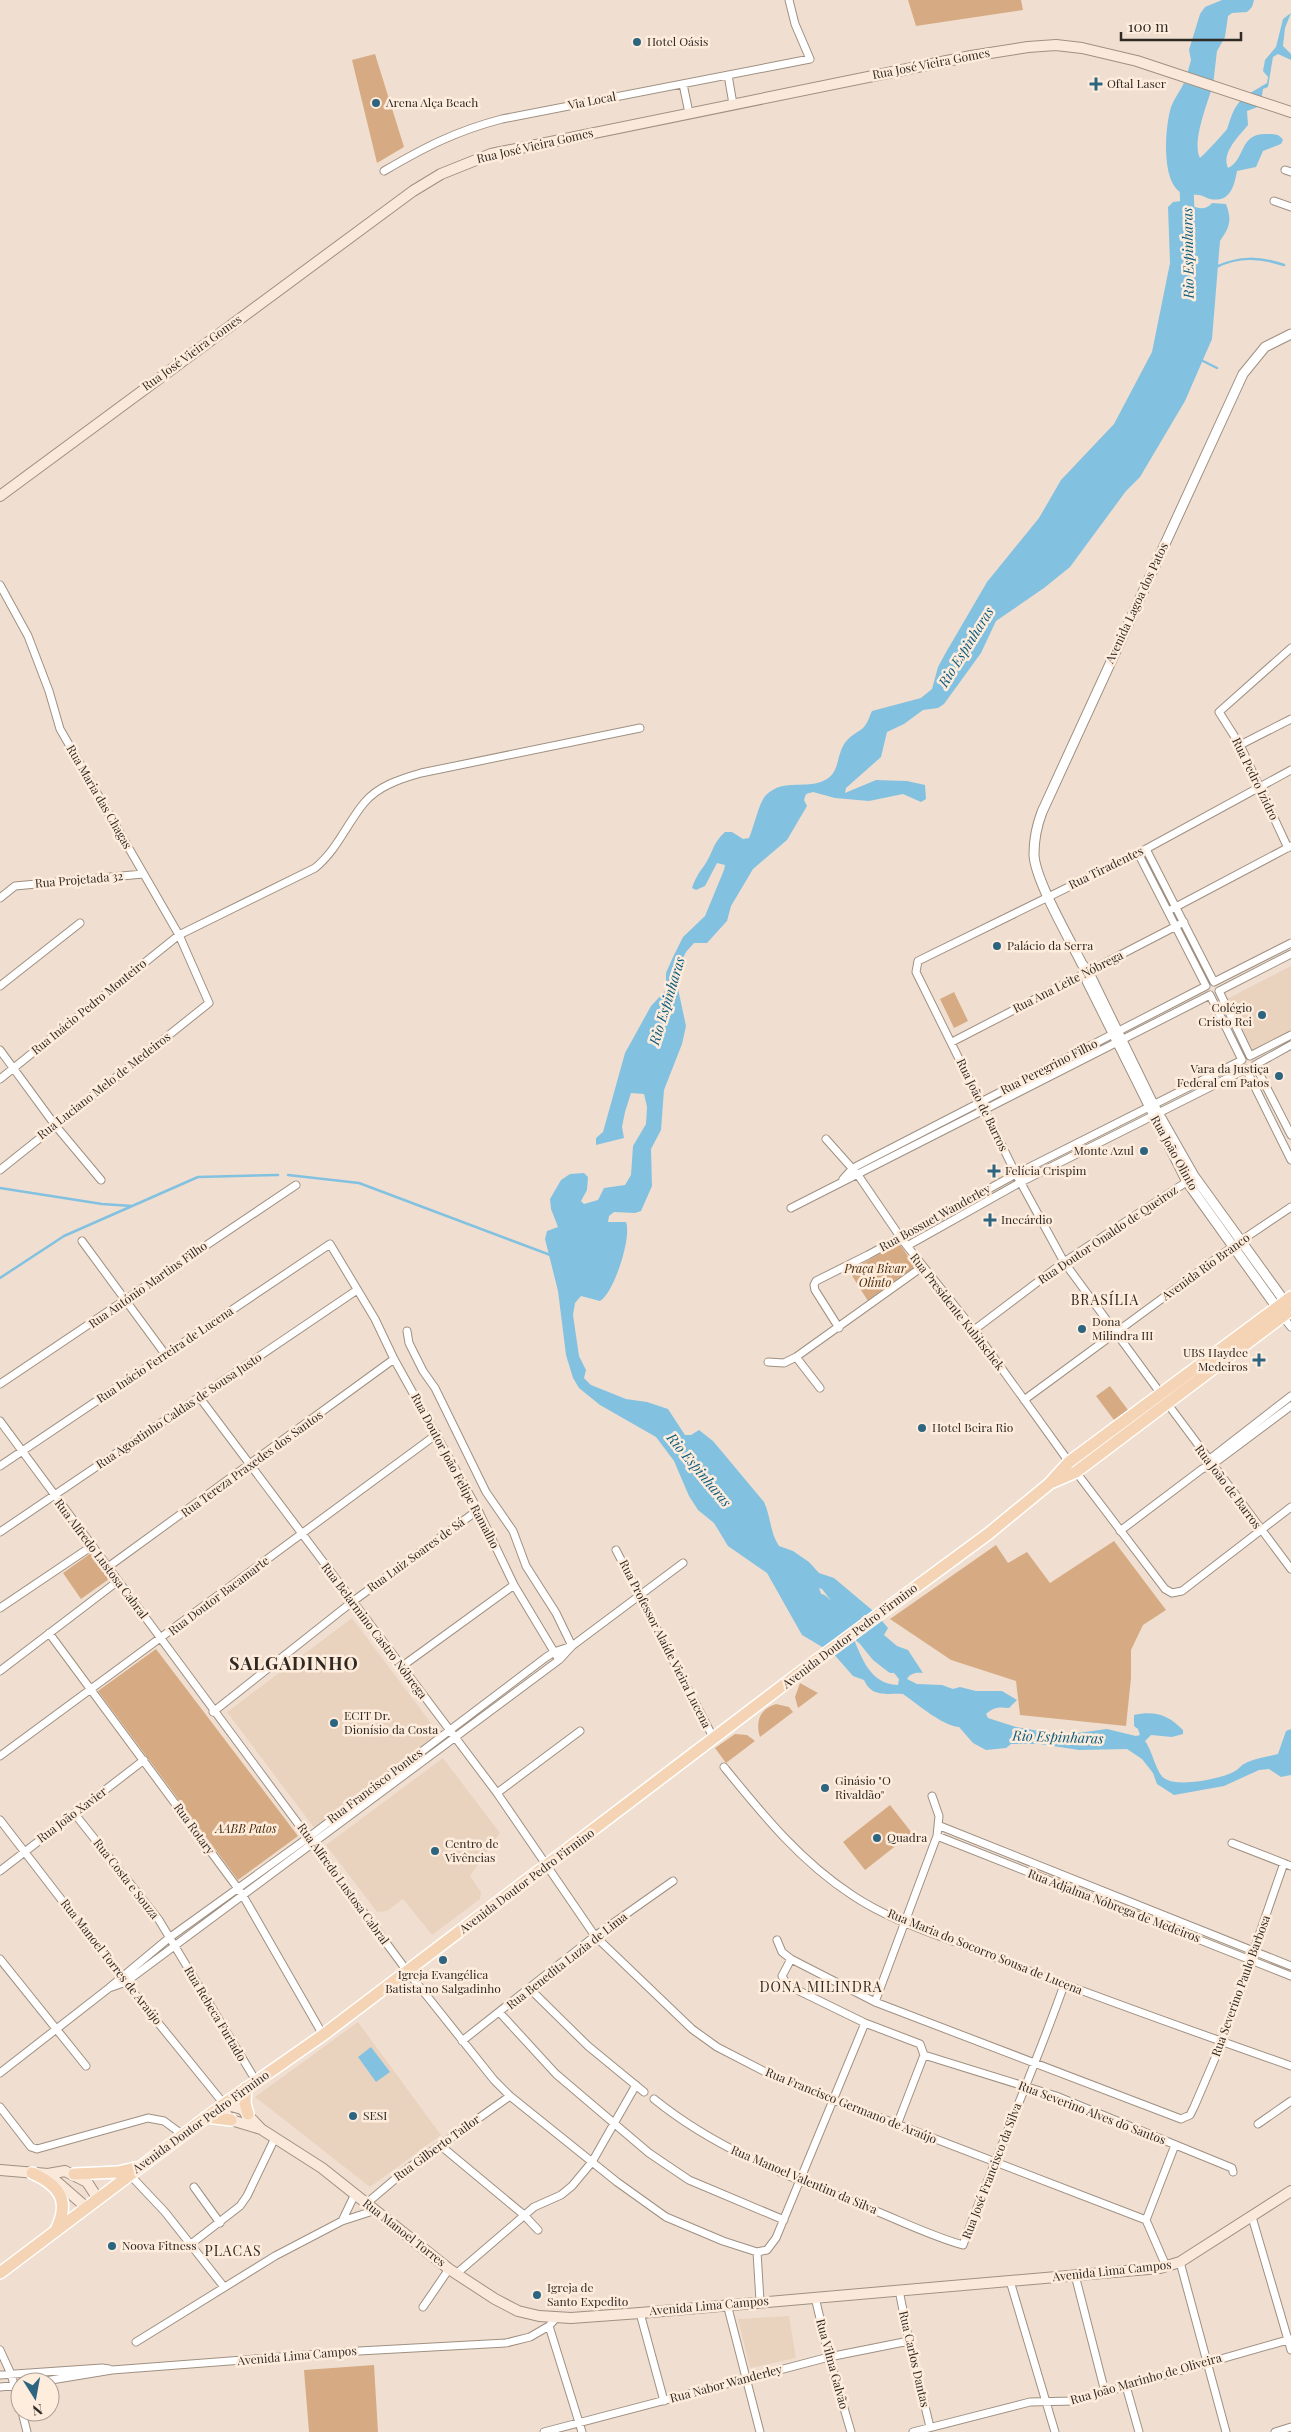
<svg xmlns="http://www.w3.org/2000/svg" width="1291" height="2432" font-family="'Playfair Display',serif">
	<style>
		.built { fill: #e9d3bf }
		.green { fill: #d6ab83 }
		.water { fill: #83c1e1 }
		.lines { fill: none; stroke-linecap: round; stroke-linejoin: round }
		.stream { stroke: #83c1e1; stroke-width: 2.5 }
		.river { stroke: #83c1e1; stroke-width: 14 }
		.minor-casing { stroke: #9f9082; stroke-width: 9 }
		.tertiary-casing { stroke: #9f9082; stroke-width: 11 }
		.secondary-casing { stroke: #9f9082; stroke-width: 12 }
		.primary-casing { stroke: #fff; stroke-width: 14 }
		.minor { stroke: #fff; stroke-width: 7 }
		.tertiary { stroke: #fff; stroke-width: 9 }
		.secondary { stroke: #fae9da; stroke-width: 10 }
		.primary { stroke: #f5d4b6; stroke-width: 11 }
		.poi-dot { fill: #2d647f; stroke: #feecdd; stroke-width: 2 }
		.labels { text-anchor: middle; stroke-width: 5; stroke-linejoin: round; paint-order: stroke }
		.poi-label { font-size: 12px; fill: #302a24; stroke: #feecdd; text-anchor: start }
		.street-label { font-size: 12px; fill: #302a24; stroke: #feecdd }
		.park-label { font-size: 12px; font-style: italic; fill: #4a2b09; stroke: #feecdd }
		.water-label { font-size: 14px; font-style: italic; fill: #0d5c7c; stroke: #feecdd }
		.neighbourhood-label { font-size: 14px; letter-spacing: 1px; fill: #302a24; stroke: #feecdd }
		.district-label { font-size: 18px; font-weight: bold; letter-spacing: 1px; fill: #302a24; stroke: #feecdd }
	</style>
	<rect width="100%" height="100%" fill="#f0dfd0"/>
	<path class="built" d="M1291 966V1031L1252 1052 1225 1000Z
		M352 1618 440 1735 315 1829 227 1712Z
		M443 1758 500 1833 470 1876 481 1892 480 1899 432 1935 403 1899 387 1911 377 1912 326 1845Z
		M358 2022 441 2135 370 2187 255 2097Z
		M789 2316 796 2358 750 2368 738 2319Z"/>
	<path class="green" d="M908 0H1021L1023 10 916 26Z
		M375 54 404 147 377 163 352 60Z
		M954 992 968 1021 954 1028 940 999Z
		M899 1243 916 1268 868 1301 849 1271Z
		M1110 1386 1128 1410 1114 1420 1096 1396Z
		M1114 1541 1166 1610 1143 1625 1131 1650V1678L1126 1726 1020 1715 1016 1681 951 1660 890 1619 996 1545 1008 1563 1027 1552 1050 1583Z
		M91 1553 109 1579 81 1599 63 1573Z
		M156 1649 298 1836 238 1880 98 1691Z
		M800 1683 818 1693 798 1708 795 1697Z
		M776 1704 789 1707 793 1712 760 1737C755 1721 760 1709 776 1704Z
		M735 1734 747 1735 755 1741 726 1763 715 1748Z
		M890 1805 912 1833 865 1870 843 1842Z
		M374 2365 378 2432H309L304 2370Z"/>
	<path class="water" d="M1222 0H1254L1252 7 1247 12 1232 13 1228 16 1225 37 1217 51 1213 85 1186 78 1191 60 1189 50 1200 14 1205 7Z
		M1291 13 1285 28 1283 46 1291 54V60L1278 54 1273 57 1268 87 1263 89 1261 101 1245 96 1267 83 1268 77 1263 71 1265 60 1276 47 1283 19Z
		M1184 83 1211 91C1206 107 1192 143 1200 158 1203 156 1226 131 1227 129 1231 118 1232 110 1241 100L1260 106 1247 111 1248 125C1239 136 1221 153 1228 168 1247 158 1238 132 1269 134 1275 134 1279 134 1283 140L1281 144 1263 151 1256 167 1237 171C1234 187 1230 203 1210 199 1206 198 1202 195 1199 195 1192 194 1186 196 1180 192 1161 179 1165 127 1171 107 1174 99 1180 91 1184 83Z
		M1181 201C1192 205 1203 214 1212 203L1226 204C1232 220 1230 227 1220 241L1212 339 1185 401 1140 477 1126 491 1070 567 1044 588 996 621 981 653 944 704 938 708 923 710 904 724 887 732 881 757 846 788 845 793 876 780 907 781 925 785 926 799 921 802 903 794 869 801 835 798 813 792 806 794 804 800 807 806 787 840 753 869 731 906 727 921 707 943H694L686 952 678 968 677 984 686 1026 682 1044 664 1090 661 1130 651 1149 652 1186 641 1211 635 1213 614 1212 609 1216 608 1222H626C632 1237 614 1293 600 1301L581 1296 575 1303 573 1315 579 1356 586 1370 584 1378 591 1385 626 1399 647 1402 668 1409 685 1435H691L699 1430 713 1441 764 1502C771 1517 770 1533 779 1546L793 1551 809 1562 819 1573 834 1578 878 1615 858 1630 846 1620 822 1589 819 1588 823 1599 852 1634 829 1651 802 1635 767 1573 728 1546 714 1523 698 1510 689 1496 674 1461 656 1437 600 1405 579 1388 573 1378 566 1355 558 1291 545 1239 547 1231 558 1227 551 1209 550 1199 561 1180 570 1174 584 1173 588 1177 587 1190 581 1201 584 1204 598 1200 604 1188 625 1185 631 1175 633 1146 646 1124 647 1107 644 1094 631 1093 625 1112 622 1127 624 1138 596 1145V1138L603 1132 625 1053 651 1006 666 990V973L673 957 683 937 705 916 724 870 725 865 717 863 705 886 696 890 692 888C695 879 698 874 704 866 713 853 712 844 725 832H732L743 839 749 838C754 827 759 802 766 795 785 777 806 791 827 779 838 772 837 759 842 748 847 737 854 735 863 728 868 723 869 717 872 711L921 698 932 689 938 667 945 654 987 582 1039 518 1061 480 1114 424 1152 352 1170 263 1168 207 1173 202Z
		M878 1616 888 1628 884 1635 897 1646 908 1650 923 1673C917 1672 910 1673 907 1679L917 1684 942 1685 953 1689 960 1687 976 1691H1002L1017 1700 1009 1708C999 1707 994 1707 986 1714L988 1718 1016 1727 1063 1735 1107 1729 1136 1736 1140 1735 1138 1729 1134 1726V1715C1154 1710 1169 1715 1183 1730V1734L1172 1737 1151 1735 1145 1741C1152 1750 1156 1772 1164 1778 1176 1788 1222 1779 1235 1771 1239 1769 1241 1765 1244 1764 1254 1758 1267 1757 1278 1754L1286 1731 1291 1729V1775L1281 1777 1269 1769 1259 1770 1224 1786 1174 1795 1157 1784 1153 1773 1142 1759 1127 1749 1079 1750 1040 1744H1011L1006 1748 986 1750 973 1743 959 1727C941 1725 919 1705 903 1694 887 1693 872 1698 864 1680L853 1676 831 1651 852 1635C862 1657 869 1684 898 1685L899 1679 858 1630Z
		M371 2047 390 2072 376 2082 358 2057Z"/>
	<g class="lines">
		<path class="stream" d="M1216 267C1239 256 1260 257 1284 265
			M1201 360 1217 368
			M288 1175 359 1183 553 1256
			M0 1188 102 1204 132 1206
			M0 1278 64 1236 198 1177 278 1175"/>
		<path class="river" d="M1186 176 1188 222
			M821 1601 865 1639 878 1655 892 1666"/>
		<defs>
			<path id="minor" d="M728 75 733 104
				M683 84 689 113
				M1285 170 1291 172
				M384 171C425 147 456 131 502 119L810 59 795 24 789 0
				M1274 201 1291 207
				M0 585 28 636 49 691 60 729 179 935 209 1003 0 1170
				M1240 745 1291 719
				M1288 848 1240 745 1219 712 1291 648
				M1146 849 1214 982
				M1138 853 1206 986
				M0 898 15 886 143 874
				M1172 909 1291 846
				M1214 982 1291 943
				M0 986 80 923
				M1219 991 1291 954
				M1219 991 1250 1056
				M1210 995 1242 1060
				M952 1042 1184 922
				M0 1050 55 1125 101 1180
				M1250 1056 1291 1035
				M1255 1065 1291 1135
				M1255 1065 1291 1045
				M1246 1069 1291 1160
				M0 1079 179 935 315 868C337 850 346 825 364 803 378 786 400 779 421 773L640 728
				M826 1139 858 1175 903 1241 974 1330 1069 1462
				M843 1179 853 1168 1206 986
				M791 1208 1210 995
				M82 1241 165 1354
				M907 1246 1021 1182 1246 1069
				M1283 1317 1291 1327
				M839 1328 815 1290 814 1285 816 1281 868 1255 1016 1174 1242 1060
				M974 1330 1064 1262 1191 1179
				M407 1331 409 1343 423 1371 435 1388 486 1492 513 1531 526 1566 556 1613 572 1646
				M796 1357 820 1388
				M768 1362 784 1363 796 1357 922 1267
				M0 1384 296 1185
				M1161 1394 1064 1262 1016 1174 916 972 918 961 1146 849 1291 770
				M200 1398 497 1793 595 1936 692 2029 717 2047 777 2078 1146 2220 1166 2266
				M1024 1400 1239 1242 1291 1207
				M1167 1403 1291 1569
				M0 1421 407 1971 494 2080 510 2096 617 2182 666 2217 723 2241 757 2252 767 2250 776 2238 865 2023
				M1206 1462 1291 1396
				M0 1466 330 1244 375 1319 394 1359 478 1510 514 1585 559 1660
				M1076 1472 1165 1589 1172 1593 1182 1591 1291 1507
				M1120 1531 1202 1469 1212 1465 1291 1406
				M0 1532 357 1290
				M616 1550 714 1739
				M108 1567 394 1359
				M0 1608 92 1546
				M49 1633 242 1894 323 2035
				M401 1667 514 1585
				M0 1671 118 1581
				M213 1712 352 1602 478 1510
				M0 1756 437 1434
				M724 1767C763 1815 800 1861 852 1895 892 1922 942 1936 986 1954 1087 1994 1189 2030 1291 2066
				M497 1793 580 1731
				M74 1813 159 1920 256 2081
				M0 1820 121 1977 224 2104
				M940 1826 1291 1966
				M937 1836 1291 1976
				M1232 1843 1291 1866
				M0 1871 144 1760
				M777 1940 782 1952 791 1959 875 2002 1181 2119 1190 2115 1194 2107 1222 2042 1284 1863
				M0 1959 86 2066
				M791 1959 782 1976 787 1985 865 2023 920 2044 924 2055 897 2125
				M109 1988 126 1982 559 1660 572 1646 683 1563
				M530 1989 588 2046 644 2092
				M875 2002 937 1836 939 1816 932 1796
				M500 2013 556 2074 649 2153 689 2180 784 2220
				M462 2041 595 1936 673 1881
				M924 2055 1056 2096 1232 2168 1233 2172
				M0 2073 109 1988 169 1938 309 1837 545 1658 554 1652 572 1646
				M654 2099C718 2151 795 2179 871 2209 901 2221 931 2236 963 2245 995 2158 1033 2073 1064 1985
				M0 2107 31 2147 37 2149 148 2118 164 2121 183 2135
				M1258 2124 1291 2101
				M441 2146 524 2215 538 2230
				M130 2175 165 2212 224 2287
				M194 2187 220 2223
				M367 2203 407 2169 510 2096
				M1252 2217 1291 2350
				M1146 2220 1175 2145
				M342 2221 355 2194
				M191 2244 240 2206 247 2196 275 2138
				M757 2252 760 2301
				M1180 2262 1226 2432
				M456 2274 534 2207 561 2195 572 2186 592 2162 636 2085
				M1075 2275 1105 2392
				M1010 2281 1055 2432
				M899 2290 909 2341 930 2427
				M815 2297 829 2357 851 2432
				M727 2304 760 2432
				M423 2307 449 2269
				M640 2313 664 2401
				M549 2326 582 2432
				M136 2342 275 2256 342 2221 376 2210
				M0 2350 11 2374 20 2406
				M0 2375 102 2368 109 2369
				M39 2382 112 2370 359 2351 506 2343 530 2337 549 2326 556 2318
				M1126 2386 1139 2432
				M0 2387 20 2385
				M22 2412 27 2432
				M544 2432 829 2357 909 2341
				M913 2432 1030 2402 1074 2401 1291 2339
				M1275 2432 1291 2427"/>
			<path id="tertiary" d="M1087 981 1187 1182 1280 1312
				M1288 1306 1194 1176 1153 1104 1088 971 1082 964C1070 940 1034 878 1034 854 1034 840 1037 825 1042 812L1243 374 1265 347 1291 334"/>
			<path id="secondary" d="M0 496 413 191 441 174 491 154 971 56 1028 47 1056 45 1082 48 1137 61 1291 112
				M261 2129 242 2109 224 2104 226 2114 231 2120 261 2129 322 2168 449 2269 495 2299 518 2311 539 2316 571 2318 640 2313 1160 2268 1180 2262 1291 2191
				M0 2170 48 2174 65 2171 87 2182 98 2199
				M48 2174 87 2208"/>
			<path id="primary" d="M1053 1482 1076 1472 1291 1310
				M246 2088 245 2103 248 2114
				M206 2117 231 2120
				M32 2173C59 2185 71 2200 56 2230
				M74 2174 118 2172 135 2168
				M0 2273 224 2104 323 2035 802 1671 988 1534 1049 1484 1069 1462 1291 1297"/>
		</defs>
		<use href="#minor" class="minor-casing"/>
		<use href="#tertiary" class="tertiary-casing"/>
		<use href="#secondary" class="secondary-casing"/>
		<use href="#primary" class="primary-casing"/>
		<use href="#minor" class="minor"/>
		<use href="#tertiary" class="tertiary"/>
		<use href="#secondary" class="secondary"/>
		<use href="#primary" class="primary"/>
	</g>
	<g class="poi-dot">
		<circle cx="637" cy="42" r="5"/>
		<path d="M1093.5 76.5h5v5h5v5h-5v5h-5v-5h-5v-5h5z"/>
		<circle cx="376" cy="103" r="5"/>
		<circle cx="997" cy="946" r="5"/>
		<circle cx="1262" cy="1015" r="5"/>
		<circle cx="1279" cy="1076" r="5"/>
		<circle cx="1144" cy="1151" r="5"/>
		<path d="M991.5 1163.5h5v5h5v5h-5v5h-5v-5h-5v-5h5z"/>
		<path d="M987.5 1212.5h5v5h5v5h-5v5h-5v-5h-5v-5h5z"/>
		<circle cx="1082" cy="1329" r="5"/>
		<path d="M1256.5 1352.5h5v5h5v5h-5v5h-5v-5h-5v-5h5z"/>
		<circle cx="922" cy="1428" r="5"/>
		<circle cx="334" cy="1723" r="5"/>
		<circle cx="825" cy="1788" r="5"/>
		<circle cx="877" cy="1838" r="5"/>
		<circle cx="435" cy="1851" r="5"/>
		<circle cx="443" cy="1960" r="5"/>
		<circle cx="353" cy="2116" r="5"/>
		<circle cx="112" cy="2246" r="5"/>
		<circle cx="537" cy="2295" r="5"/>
	</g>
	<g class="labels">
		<g class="poi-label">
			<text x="647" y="46">Hotel Oásis</text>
			<text x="1107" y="88">Oftal Laser</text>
			<text x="386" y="107">Arena Alça Beach</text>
			<text x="1007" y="950">Palácio da Serra</text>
			<text x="1252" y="1012" text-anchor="end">Colégio<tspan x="1252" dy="14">Cristo Rei</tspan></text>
			<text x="1269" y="1073" text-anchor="end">Vara da Justiça<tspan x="1269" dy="14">Federal em Patos</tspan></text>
			<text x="1134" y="1155" text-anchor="end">Monte Azul</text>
			<text x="1005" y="1175">Felícia Crispim</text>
			<text x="1001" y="1224">Inecárdio</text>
			<text x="1092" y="1326">Dona<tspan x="1092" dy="14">Milindra III</tspan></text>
			<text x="1248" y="1357" text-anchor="end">UBS Haydee<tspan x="1248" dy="14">Medeiros</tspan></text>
			<text x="932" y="1432">Hotel Beira Rio</text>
			<text x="344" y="1720">ECIT Dr.<tspan x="344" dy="14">Dionísio da Costa</tspan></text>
			<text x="835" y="1785">Ginásio "O<tspan x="835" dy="14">Rivaldão"</tspan></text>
			<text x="887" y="1842">Quadra</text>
			<text x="445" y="1848">Centro de<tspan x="445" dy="14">Vivências</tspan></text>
			<text x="443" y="1979" text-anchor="middle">Igreja Evangélica<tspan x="443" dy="14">Batista no Salgadinho</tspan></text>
			<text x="363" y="2120">SESI</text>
			<text x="122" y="2250">Noova Fitness</text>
			<text x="547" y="2292">Igreja de<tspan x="547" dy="14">Santo Expedito</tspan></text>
		</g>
		<g class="street-label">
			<text transform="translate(931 64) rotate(-11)" y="4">Rua José Vieira Gomes</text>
			<text transform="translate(592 101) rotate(-11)" y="4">Via Local</text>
			<text transform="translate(535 146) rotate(-13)" y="4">Rua José Vieira Gomes</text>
			<text transform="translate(192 353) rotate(-36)" y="4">Rua José Vieira Gomes</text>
			<text transform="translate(1137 603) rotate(-65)" y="4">Avenida Lagoa dos Patos</text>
			<text transform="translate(1255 779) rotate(64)" y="4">Rua Pedro Izidro</text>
			<text transform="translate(99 797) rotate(60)" y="4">Rua Maria das Chagas</text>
			<text transform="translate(1106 868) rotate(-26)" y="4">Rua Tiradentes</text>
			<text transform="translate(79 880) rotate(-5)" y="4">Rua Projetada 32</text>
			<text transform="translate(1068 982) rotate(-27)" y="4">Rua Ana Leite Nóbrega</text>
			<text transform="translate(89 1007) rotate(-39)" y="4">Rua Inácio Pedro Monteiro</text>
			<text transform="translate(1049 1067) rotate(-27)" y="4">Rua Peregrino Filho</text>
			<text transform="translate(104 1086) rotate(-38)" y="4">Rua Luciano Melo de Medeiros</text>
			<text transform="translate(982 1105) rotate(64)" y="4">Rua João de Barros</text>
			<text transform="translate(1174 1153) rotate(61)" y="4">Rua João Olinto</text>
			<text transform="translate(935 1218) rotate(-29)" y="4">Rua Bossuet Wanderley</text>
			<text transform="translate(1108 1235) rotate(-34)" y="4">Rua Doutor Onaldo de Queiroz</text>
			<text transform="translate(1206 1267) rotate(-36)" y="4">Avenida Rio Branco</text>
			<text transform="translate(148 1285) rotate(-35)" y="4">Rua António Martins Filho</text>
			<text transform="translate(957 1312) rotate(52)" y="4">Rua Presidente Kubitschek</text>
			<text transform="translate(165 1355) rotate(-34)" y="4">Rua Inácio Ferreira de Lucena</text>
			<text transform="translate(179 1411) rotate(-34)" y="4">Rua Agostinho Caldas de Sousa Justo</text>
			<text transform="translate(252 1464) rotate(-36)" y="4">Rua Tereza Praxedes dos Santos</text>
			<text transform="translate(455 1471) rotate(62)" y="4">Rua Doutor João Felipe Ramalho</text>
			<text transform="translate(1228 1487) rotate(53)" y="4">Rua João de Barros</text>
			<text transform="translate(416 1555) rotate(-36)" y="4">Rua Luiz Soares de Sá</text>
			<text transform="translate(101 1559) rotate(53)" y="4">Rua Alfredo Lustosa Cabral</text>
			<text transform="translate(219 1596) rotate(-37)" y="4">Rua Doutor Bacamarte</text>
			<text transform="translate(374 1631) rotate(53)" y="4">Rua Belarmino Castro Nóbrega</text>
			<text transform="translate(850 1636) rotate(-37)" y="4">Avenida Doutor Pedro Firmino</text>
			<text transform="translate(665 1644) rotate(63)" y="4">Rua Professor Alaíde Vieira Lucena</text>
			<text transform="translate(375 1786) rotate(-37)" y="4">Rua Francisco Pontes</text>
			<text transform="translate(72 1815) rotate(-37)" y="4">Rua João Xavier</text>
			<text transform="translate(194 1829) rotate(54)" y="4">Rua Rotary</text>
			<text transform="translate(126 1879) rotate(52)" y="4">Rua Costa e Souza</text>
			<text transform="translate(527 1881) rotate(-37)" y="4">Avenida Doutor Pedro Firmino</text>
			<text transform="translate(343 1884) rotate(54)" y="4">Rua Alfredo Lustosa Cabral</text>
			<text transform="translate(1114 1906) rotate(21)" y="4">Rua Adjalma Nóbrega de Medeiros</text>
			<text transform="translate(985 1952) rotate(22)" y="4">Rua Maria do Socorro Sousa de Lucena</text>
			<text transform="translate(567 1961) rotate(-38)" y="4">Rua Benedita Luzia de Lima</text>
			<text transform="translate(111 1962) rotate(52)" y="4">Rua Manoel Torres de Araújo</text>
			<text transform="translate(1241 1986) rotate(-70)" y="4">Rua Severino Paulo Barbosa</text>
			<text transform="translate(215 2014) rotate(59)" y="4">Rua Rebeca Furtado</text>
			<text transform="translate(851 2106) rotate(22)" y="4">Rua Francisco Germano de Araújo</text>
			<text transform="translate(1092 2113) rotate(21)" y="4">Rua Severino Alves do Santos</text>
			<text transform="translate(201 2122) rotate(-36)" y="4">Avenida Doutor Pedro Firmino</text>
			<text transform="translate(437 2148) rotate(-36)" y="4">Rua Gilberto Tailor</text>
			<text transform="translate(992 2171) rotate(-69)" y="4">Rua José Francisco da Silva</text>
			<text transform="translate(804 2180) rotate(23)" y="4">Rua Manoel Valentim da Silva</text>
			<text transform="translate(404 2233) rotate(38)" y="4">Rua Manoel Torres</text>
			<text transform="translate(1112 2271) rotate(-6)" y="4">Avenida Lima Campos</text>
			<text transform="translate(709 2306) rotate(-5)" y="4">Avenida Lima Campos</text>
			<text transform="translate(297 2356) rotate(-5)" y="4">Avenida Lima Campos</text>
			<text transform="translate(914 2359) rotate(77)" y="4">Rua Carlos Dantas</text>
			<text transform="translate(832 2364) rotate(75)" y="4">Rua Vilma Galvão</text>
			<text transform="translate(1146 2379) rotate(-16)" y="4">Rua João Marinho de Oliveira</text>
			<text transform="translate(726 2384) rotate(-15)" y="4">Rua Nabor Wanderley</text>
		</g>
		<g class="park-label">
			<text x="875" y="1273">Praça Bivar<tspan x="875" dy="14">Olinto</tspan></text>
			<text x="246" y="1833">AABB Patos</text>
		</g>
		<g class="water-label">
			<text transform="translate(1188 253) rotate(-91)" y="5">Rio Espinharas</text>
			<text transform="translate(966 647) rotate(-58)" y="5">Rio Espinharas</text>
			<text transform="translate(667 1001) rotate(-73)" y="5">Rio Espinharas</text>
			<text transform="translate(699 1470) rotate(50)" y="5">Rio Espinharas</text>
			<text transform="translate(1058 1737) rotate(2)" y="5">Rio Espinharas</text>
		</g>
		<g class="neighbourhood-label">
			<text x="1105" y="1305">BRASÍLIA</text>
			<text x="821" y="1992">DONA MILINDRA</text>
			<text x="233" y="2256">PLACAS</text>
		</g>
		<g class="district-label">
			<text x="294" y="1670">SALGADINHO</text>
		</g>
	</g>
	<g transform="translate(35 2397) rotate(169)"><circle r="24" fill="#feecdd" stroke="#ac9e93"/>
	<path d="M0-4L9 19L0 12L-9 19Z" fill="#2d647f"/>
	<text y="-8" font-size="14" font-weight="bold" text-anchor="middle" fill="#302a24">N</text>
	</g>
	<path d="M1121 32v8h120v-8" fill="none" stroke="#302a24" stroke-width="2.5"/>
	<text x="1128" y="32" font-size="15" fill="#302a24" stroke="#feecdd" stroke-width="4" paint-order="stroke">100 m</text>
</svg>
